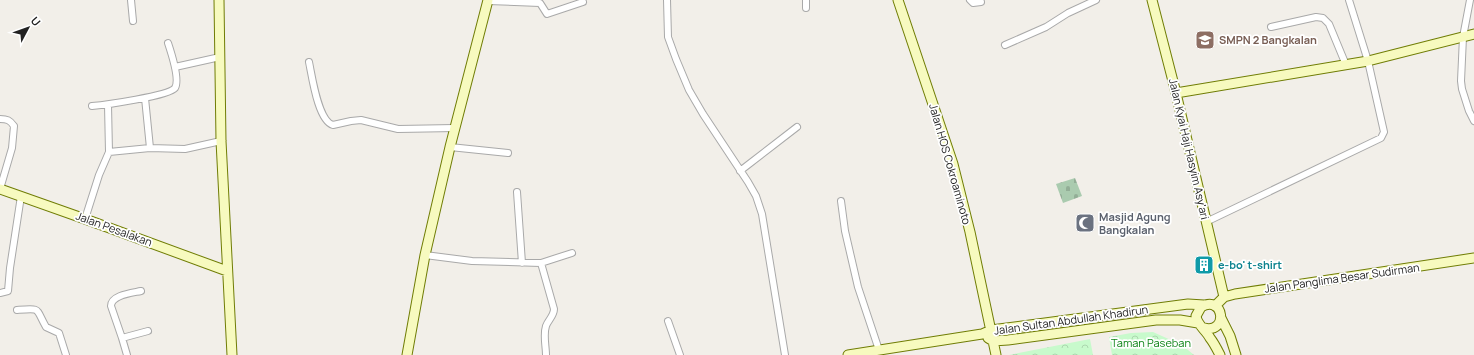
<svg xmlns="http://www.w3.org/2000/svg" width="1474" height="355" font-family="Manrope,sans-serif">
	<style>
		.cemetery { fill: url(#cemetery-stones) }
		.park { fill: url(#park-crowns) }
		.lines { fill: none; stroke-linecap: round; stroke-linejoin: round }
		.street-casing { stroke: #a9a9a9; stroke-width: 8 }
		.secondary-casing { stroke: #707d05; stroke-width: 11 }
		.street { stroke: #fff; stroke-width: 6 }
		.secondary { stroke: #f7fabf; stroke-width: 9 }
		.labels { text-anchor: middle; stroke-width: 3.5; stroke-linejoin: round; paint-order: stroke }
		.education-label { font-size: 11px; font-weight: bold; fill: #785e54; stroke: #fff; text-anchor: start }
		.street-label { font-size: 11px; fill: #222; stroke: #fff }
		.worship-label { font-size: 11px; font-weight: bold; fill: #5b616d; stroke: #fff; text-anchor: start }
		.culture-label { font-size: 11px; font-weight: bold; fill: #0d838f; stroke: #fff; text-anchor: start }
		.park-label { font-size: 11px; fill: #0c8416; stroke: #fff }
	</style>
	<defs>
		<pattern id="cemetery-stones" width="16" height="16" patternUnits="userSpaceOnUse"><rect width="16" height="16" fill="#aacbaf"/><path d="M2 7V4a2 2 0 0 1 4 0v3zM10 15v-3a2 2 0 0 1 4 0v3z" fill="#92ae96"/></pattern>
		<pattern id="park-crowns" width="20" height="18" patternUnits="userSpaceOnUse"><rect width="20" height="18" fill="#c8facc"/><path d="M2 6a3 3 0 1 1 6 0M12 15a3 3 0 1 1 6 0" fill="none" stroke="#acd6af"/></pattern>
	</defs>
	<rect width="100%" height="100%" fill="#f2efe9"/>
	<path class="cemetery" d="M1075 178 1082 196 1063 203 1056 184Z"/>
	<path class="park" d="M1153 332 1182 345 1194 355H1112L1109 337 1131 333Z
		M1090 339 1093 355H1009Z"/>
	<g class="lines">
		<defs>
			<path id="street" d="M131 0 133 21
				M667 0 668 37 676 59 689 90 703 114 748 182 756 196 762 214 785 355
				M970 0 973 3 981 2
				M1470 0 1463 37 1461 81 1462 89 1469 111 1474 121
				M488 1 540 3 547 14 583 2
				M806 8V0
				M1271 27 1316 17 1323 18 1329 24 1346 65
				M1005 45 1046 27 1068 13 1096 0
				M309 62C312 76 318 121 333 125L351 121 361 120 398 129 455 128
				M175 67 220 57
				M145 98 150 148
				M108 105 109 152
				M92 106C104 105 169 96 175 88 180 80 171 52 168 43
				M0 119C7 119 10 120 14 126L12 148 0 189
				M450 147 508 153
				M740 171 797 127
				M517 192 522 263
				M841 201 845 231 858 287 879 350
				M85 219 99 175 109 152 150 148 185 149 221 141
				M1206 222 1381 138 1384 132 1368 61 1349 0
				M425 255 472 261 541 263 554 309C554 316 548 320 546 326 543 335 546 346 546 355
				M541 263 572 253
				M0 293 8 291 10 268 21 196
				M17 310C42 308 35 308 46 327L59 333 66 355
				M668 321 680 355
				M122 338 111 306C111 295 132 293 141 291
				M127 355 122 338 148 331"/>
			<path id="secondary" d="M219 0 221 141 232 355
				M898 0 953 164 970 232 996 355
				M1152 0 1176 93 1224 297
				M1176 93 1368 61 1474 34
				M0 189 85 219 227 271
				M1215 306 1224 297 1235 294 1474 258
				M1221 318 1230 336 1236 355
				M1204 328C1229 334 1224 294 1201 307L1196 316C1197 325 1206 330 1210 338 1214 343 1217 349 1220 355
				M988 338 993 341 1008 340 1156 320H1180L1198 323
				M407 355 425 255 450 147 488 0
				M848 355 982 334 991 330 1188 304 1204 305"/>
		</defs>
		<use href="#street" class="street-casing"/>
		<use href="#secondary" class="secondary-casing"/>
		<use href="#street" class="street"/>
		<use href="#secondary" class="secondary"/>
	</g>
	<defs>
		<symbol id="school-square" viewBox="-11 -11 22 22"><rect x="-9" y="-9" width="18" height="18" rx="4" fill="#8d6e63" stroke="#fff"/><path d="M0-5L7-2L0 1L-7-2ZM-4 1L0 2.5L4 1V4Q0 6-4 4Z" fill="#fff"/></symbol>
		<symbol id="mosque-square" viewBox="-11 -11 22 22"><rect x="-9" y="-9" width="18" height="18" rx="4" fill="#6b7280" stroke="#fff"/><path d="M3.5-4.9A6 6 0 1 0 3.5 4.9A5 5 0 1 1 3.5-4.9Z" fill="#fff"/></symbol>
		<symbol id="building-square" viewBox="-11 -11 22 22"><rect x="-9" y="-9" width="18" height="18" rx="4" fill="#0f9aa8" stroke="#fff"/><path d="M-4-6H4V6H1V3H-1V6H-4ZM-2.5-4.3h1.7v1.8h-1.7ZM.8-4.3h1.7v1.8H.8ZM-2.5-1h1.7V.8h-1.7ZM.8-1h1.7V.8H.8Z" fill="#fff"/></symbol>
	</defs>
	<g fill-rule="evenodd">
		<use href="#school-square" x="1194" y="29" width="22" height="22"/>
		<use href="#mosque-square" x="1074" y="212" width="22" height="22"/>
		<use href="#building-square" x="1193" y="254" width="22" height="22"/>
	</g>
	<g class="labels">
		<g class="education-label">
			<text x="1219" y="44">SMPN 2 Bangkalan</text>
		</g>
		<g class="street-label">
			<text transform="translate(1189 149) rotate(77)" y="4">Jalan Kyai Haji Hasyim Asy'ari</text>
			<text transform="translate(950 164) rotate(74)" y="4">Jalan HOS Cokroaminoto</text>
			<text transform="translate(114 229) rotate(20)" y="4">Jalan Pesalakan</text>
			<text transform="translate(1342 278) rotate(-8)" y="4">Jalan Panglima Besar Sudirman</text>
			<text transform="translate(1071 320) rotate(-8)" y="4">Jalan Sultan Abdullah Khadirun</text>
		</g>
		<g class="worship-label">
			<text x="1099" y="221">Masjid Agung<tspan x="1099" dy="13">Bangkalan</tspan></text>
		</g>
		<g class="culture-label">
			<text x="1218" y="269">e-bo' t-shirt</text>
		</g>
		<g class="park-label">
			<text x="1151" y="347">Taman Paseban</text>
		</g>
	</g>
	<g transform="translate(28 28) rotate(49)" stroke="#ffffff" stroke-width="3" paint-order="stroke">
	<path d="M0-3L7 15L0 10L-7 15Z" fill="#222222"/>
	<text y="-6" font-size="11" font-weight="bold" text-anchor="middle" fill="#222222">U</text>
	</g>
</svg>
